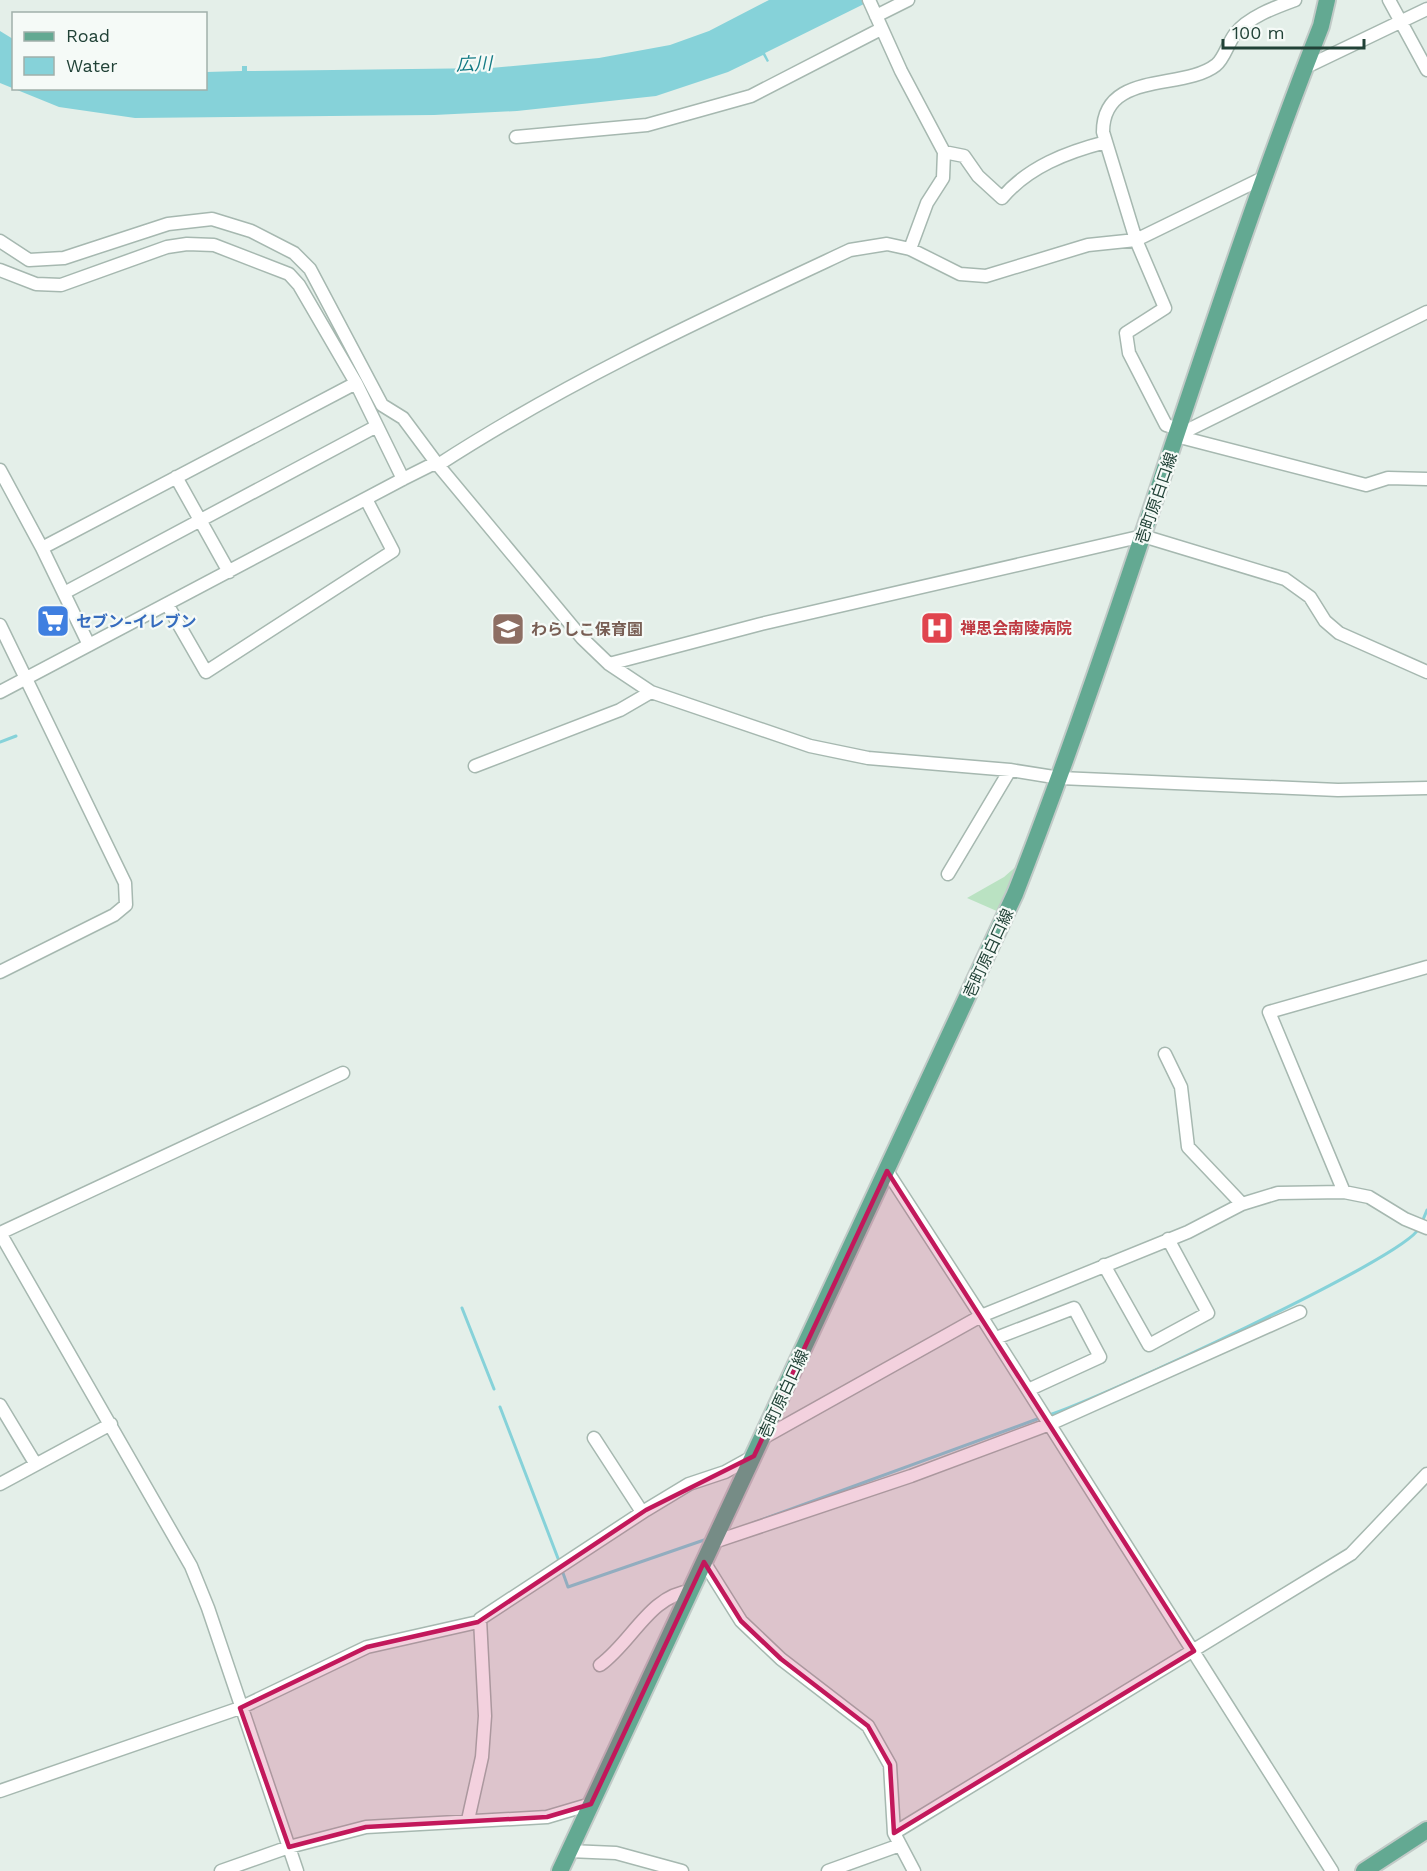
<svg xmlns="http://www.w3.org/2000/svg" width="1427" height="1871" font-family="'Work Sans','Noto Sans JP',sans-serif">
	<style>
		.green { fill: #bae2c2 }
		.water { fill: #86d2d9 }
		.lines { fill: none; stroke-linecap: round; stroke-linejoin: round }
		.stream { stroke: #86d2d9; stroke-width: 3 }
		.minor-casing { stroke: #a6b8b0; stroke-width: 15 }
		.major-casing { stroke: #c1cac7; stroke-width: 20 }
		.minor { stroke: #fff; stroke-width: 12 }
		.major { stroke: #63a992; stroke-width: 16 }
		.marked { fill: #c2185b; fill-opacity: 0.2; stroke: #c2185b; stroke-width: 4.5; stroke-linejoin: round }
		.labels { text-anchor: middle; stroke-width: 4.5; stroke-linejoin: round; paint-order: stroke }
		.street-label { font-size: 16px; fill: #214237; stroke: #f5faf7 }
		.shop-label { font-size: 16px; font-weight: bold; fill: #366cbe; stroke: #f5faf7; text-anchor: start }
		.health-label { font-size: 16px; font-weight: bold; fill: #be3a42; stroke: #f5faf7; text-anchor: start }
		.education-label { font-size: 16px; font-weight: bold; fill: #785e54; stroke: #f5faf7; text-anchor: start }
		.water-label { font-size: 18px; font-style: italic; fill: #147b85; stroke: #f5faf7 }
	</style>
	<rect width="100%" height="100%" fill="#e4efe9"/>
	<path class="green" d="M1020 863 999 912 967 898 1004 877Z"/>
	<path class="water" d="M769 0H872L765 53 769 61 767 62 763 55 728 72 656 96 517 111 434 115 135 118 59 107 0 83V31L13 39 14 88H206V72L242 71V66H247V71L491 68 599 58 670 45 709 31Z"/>
	<g class="lines">
		<path class="stream" d="M0 742 16 736
			M1422 1222 1427 1210
			M462 1308 494 1389
			M500 1407 559 1561
			M1049 1415C1095 1401 1407 1257 1419 1228
			M753 1523 1040 1418
			M563 1573 568 1587 707 1539"/>
		<defs>
			<path id="minor" d="M869 0 901 71 944 152 943 178 927 203 910 249
				M1389 0 1427 70
				M876 16 908 0
				M1304 68 1427 9
				M516 137 647 125 751 96 881 29
				M944 152 964 156 978 176 1002 198C1028 167 1067 152 1106 142
				M0 241 29 260 64 258 168 224 212 219 251 231 294 253 310 269 382 405 403 418 438 465C569 380 709 316 850 250L887 244 910 249 960 274 986 276 1088 245 1136 240 1263 178
				M0 270 36 284 61 285 167 247 187 244 214 245 289 274 299 285 356 383 403 479
				M1179 429 1166 425 1129 353 1126 333 1165 308 1136 240 1103 132C1103 70 1183 91 1216 65 1224 59 1228 43 1235 34 1248 17 1276 7 1295 0
				M1176 436 1427 312
				M1176 436 1366 485 1388 478 1427 479
				M0 470 42 548 356 383
				M176 477 229 572
				M42 548 89 645
				M64 593 377 426
				M167 604 206 672 393 551 366 499
				M0 625 125 883 126 905 114 915 0 972
				M609 664 761 624 1143 536 1285 579 1310 597 1325 621 1339 633 1427 672
				M0 692 403 479 431 465H438L582 638 609 664 651 692 810 746 868 758 1010 770 1060 778 1338 790 1427 788
				M475 766 620 710 651 692
				M948 874 1010 770
				M1165 1054 1181 1087 1188 1147 1242 1204
				M887 1171 981 1316 1332 1871
				M1344 1192 1269 1012 1427 967
				M0 1233 191 1566 208 1608 297 1871
				M0 1233 343 1073
				M1104 1265 1149 1345 1208 1313 1168 1239
				M996 1338 1074 1308 1100 1357 1028 1390
				M0 1405 35 1463
				M594 1438 642 1512
				M763 1438 981 1316 1188 1232 1242 1204 1278 1193 1344 1192 1369 1197 1405 1219 1427 1228
				M0 1484 111 1424
				M714 1542 911 1476 1050 1424 1300 1312
				M704 1562 741 1621 781 1659 868 1726 890 1765 894 1833 914 1871
				M600 1665C632 1642 650 1595 691 1591
				M0 1791 240 1708 367 1647 478 1622
				M468 1820 482 1757 485 1716 480 1619 646 1510 689 1484 725 1472 754 1456
				M894 1833 1351 1554 1427 1474
				M569 1851 616 1853 682 1871
				M221 1871 289 1847 366 1827 547 1817 591 1804
				M828 1871 900 1845"/>
			<path id="major" d="M560 1871 1015 894C1127 608 1209 311 1321 26L1327 0
				M1364 1871 1427 1830"/>
		</defs>
		<use href="#minor" class="minor-casing"/>
		<use href="#major" class="major-casing"/>
		<use href="#minor" class="minor"/>
		<use href="#major" class="major"/>
	</g>
	<path class="marked" d="M887 1171 1194 1651 894 1833 890 1765 868 1726 781 1659 741 1621 704 1562 591 1804 547 1817 366 1827 289 1847 240 1708 367 1647 478 1622 646 1510 754 1456Z"/>
	<defs>
		<symbol id="supermarket-square" viewBox="-11 -11 22 22"><rect x="-9" y="-9" width="18" height="18" rx="4" fill="#3f7fe0" stroke="#f5faf7"/><path d="M-6-5.5h2.5l.6 2H6L4.5 2H-2.5L-4.4-4H-6ZM-1.5 3.2a1.3 1.3 0 1 0 .1 0ZM3 3.2a1.3 1.3 0 1 0 .1 0Z" fill="#fff"/></symbol>
		<symbol id="hospital-square" viewBox="-11 -11 22 22"><rect x="-9" y="-9" width="18" height="18" rx="4" fill="#e0444e" stroke="#f5faf7"/><path d="M-5-5h3v3.5h4V-5h3V5h-3V1.5h-4V5h-3Z" fill="#fff"/></symbol>
		<symbol id="school-square" viewBox="-11 -11 22 22"><rect x="-9" y="-9" width="18" height="18" rx="4" fill="#8d6e63" stroke="#f5faf7"/><path d="M0-5L7-2L0 1L-7-2ZM-4 1L0 2.5L4 1V4Q0 6-4 4Z" fill="#fff"/></symbol>
	</defs>
	<g fill-rule="evenodd">
		<use href="#supermarket-square" x="34" y="602" width="38" height="38"/>
		<use href="#hospital-square" x="918" y="609" width="38" height="38"/>
		<use href="#school-square" x="489" y="610" width="38" height="38"/>
	</g>
	<g class="labels">
		<g class="street-label">
			<text transform="translate(1156 498) rotate(-71)" y="6">壱町原白口線</text>
			<text transform="translate(988 953) rotate(-65)" y="6">壱町原白口線</text>
			<text transform="translate(783 1394) rotate(-65)" y="6">壱町原白口線</text>
		</g>
		<g class="shop-label">
			<text x="76" y="627">セブン-イレブン</text>
		</g>
		<g class="health-label">
			<text x="960" y="634">禅思会南陵病院</text>
		</g>
		<g class="education-label">
			<text x="531" y="635">わらしこ保育園</text>
		</g>
		<g class="water-label">
			<text transform="translate(474 64) rotate(-2)" y="6">広川</text>
		</g>
	</g>
	<rect x="12" y="12" width="195" height="78" fill="#f5faf7" stroke="#a0b0aa" stroke-width="1.5"/>
	<rect x="24" y="32" width="30" height="9" fill="#63a992" stroke="#a0b0aa" stroke-width="1.5"/>
	<text x="66" y="42" font-size="18" fill="#214237">Road</text>
	<rect x="24" y="57" width="30" height="18" fill="#86d2d9" stroke="#a0b0aa" stroke-width="1.5"/>
	<text x="66" y="72" font-size="18" fill="#214237">Water</text>
	<path d="M1223 39v9h141v-9" fill="none" stroke="#214237" stroke-width="3"/>
	<text x="1232" y="39" font-size="18" fill="#214237" stroke="#f5faf7" stroke-width="4.5" paint-order="stroke">100 m</text>
</svg>
